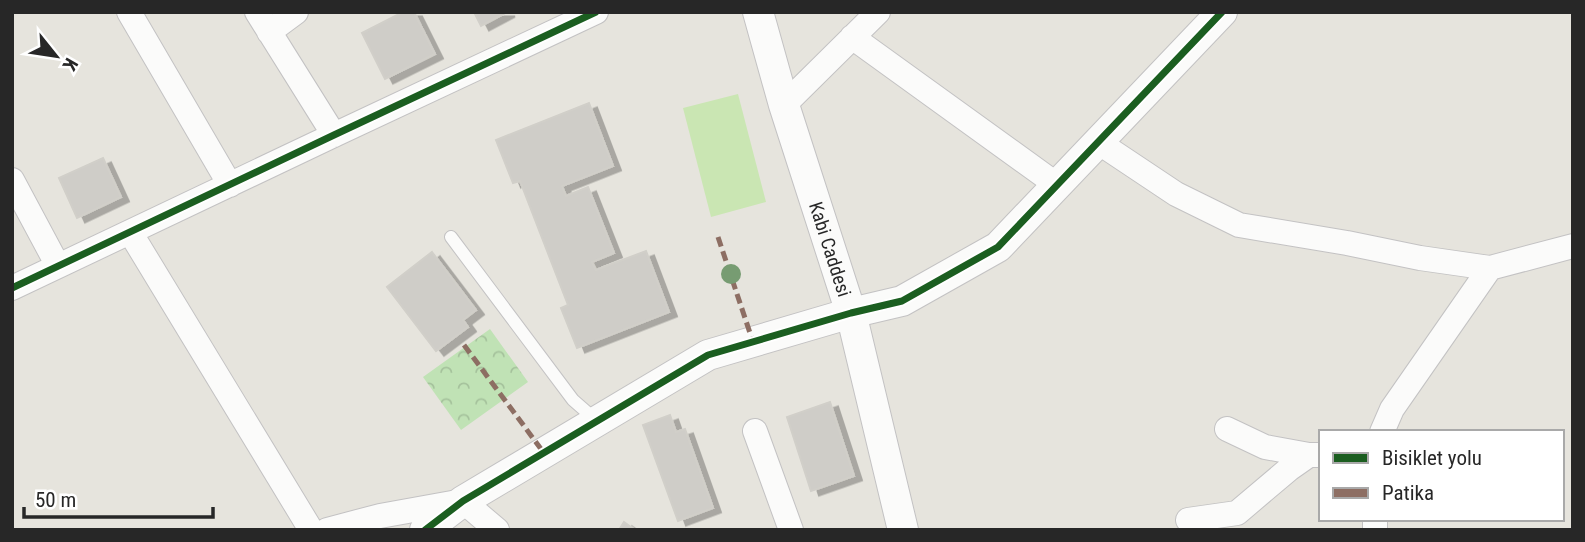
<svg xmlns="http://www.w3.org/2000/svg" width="1585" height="542" font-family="'Roboto Condensed',sans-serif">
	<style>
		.forest { fill: url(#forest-crowns) }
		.pitch { fill: #cae6b3 }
		.building { fill: #cfcdc8; stroke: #d1cfc9; stroke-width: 2; filter: url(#shadow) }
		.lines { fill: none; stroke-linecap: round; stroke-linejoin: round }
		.service-casing { stroke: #c3c2c3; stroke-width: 14 }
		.minor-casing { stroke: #c3c2c3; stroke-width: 26 }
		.tertiary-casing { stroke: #c3c2c3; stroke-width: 32 }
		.service { stroke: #fbfbfa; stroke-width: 12 }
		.minor { stroke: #fbfbfa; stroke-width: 24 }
		.tertiary { stroke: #fbfbfa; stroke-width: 30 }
		.quiet { stroke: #8d6e63; stroke-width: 5; stroke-dasharray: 10 5; stroke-linecap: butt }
		.cycleway-casing { stroke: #fff; stroke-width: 11 }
		.cycleway { stroke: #1b5e20; stroke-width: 7 }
		.tree { fill: #779c72 }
		.labels { text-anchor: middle; stroke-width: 5; stroke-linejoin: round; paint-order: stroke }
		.street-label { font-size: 19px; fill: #272727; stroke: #fff }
	</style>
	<defs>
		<pattern id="forest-crowns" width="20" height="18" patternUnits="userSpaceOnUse" patternTransform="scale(1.75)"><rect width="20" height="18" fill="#c0e2b5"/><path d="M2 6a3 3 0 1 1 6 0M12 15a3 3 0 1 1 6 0" fill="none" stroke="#a5c29c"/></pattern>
		<filter id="shadow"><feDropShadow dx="8" dy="4.5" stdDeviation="0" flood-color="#0004"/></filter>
	</defs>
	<rect width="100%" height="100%" fill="#e6e4dd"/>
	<path class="forest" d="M490 329 528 382 461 430 423 377Z"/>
	<path class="pitch" d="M738 94 766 202 711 217 683 108Z"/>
	<path class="building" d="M403 12H414L435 54 385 79 362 33Z
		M474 12H507L481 26Z
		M589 103 613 166 562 186 566 196 588 187 614 253 592 262 596 270 646 251 669 312 577 348 561 308 568 305 520 181 513 183 496 140Z
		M103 158 121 197 77 218 59 178Z
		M432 252 476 310 463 320 468 327 436 351 387 287Z
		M830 402 854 476 811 491 787 417Z
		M670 415 676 432 685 429 713 508 678 521 643 425Z
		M624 522 635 530H619Z"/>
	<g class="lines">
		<defs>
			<path id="service" d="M451 237 573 400 597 421"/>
			<path id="minor" d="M129 12 230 185
				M257 12 334 135
				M269 32 296 12
				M852 37 1057 185
				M784 105 878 12
				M1098 142 1176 194 1239 225 1347 243 1420 258 1490 268 1573 246
				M12 180 58 266
				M130 232 311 530
				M12 288 334 135 596 12
				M1227 429 1265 447 1309 455
				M755 431 791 530
				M1382 432 1392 409 1490 268
				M1188 520 1237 513 1289 469 1309 455H1321
				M327 530 380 516 463 501 497 530
				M1375 530V519"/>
			<g id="tertiary">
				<path id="s1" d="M758 12 784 105 851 313 903 530"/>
				<path d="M425 530 463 501 708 355 851 313 902 301 998 247 1222 12"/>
			</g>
		</defs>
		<use href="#service" class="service-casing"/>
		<use href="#minor" class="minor-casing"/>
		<use href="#tertiary" class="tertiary-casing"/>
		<use href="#service" class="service"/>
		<use href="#minor" class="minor"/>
		<use href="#tertiary" class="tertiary"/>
		<path class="quiet" d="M718 237 753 342
			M464 345 544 453"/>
		<defs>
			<path id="cycleway" d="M12 288 334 135 596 12
				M425 530 463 501 708 355 851 313 902 301 998 247 1222 12"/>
		</defs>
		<use href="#cycleway" class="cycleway-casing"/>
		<use href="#cycleway" class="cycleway"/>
	</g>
	<circle class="tree" cx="731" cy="274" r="10"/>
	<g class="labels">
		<g class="street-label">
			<text dy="7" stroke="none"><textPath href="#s1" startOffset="248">Kabi Caddesi</textPath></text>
		</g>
	</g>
	<rect width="1585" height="542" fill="none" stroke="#272727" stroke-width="28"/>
	<rect x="1319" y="430" width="245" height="91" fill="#ffffff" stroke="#a9a9a9" stroke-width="2"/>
	<rect x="1333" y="453" width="35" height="10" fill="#1b5e20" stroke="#a9a9a9" stroke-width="2"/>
	<text x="1382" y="465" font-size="21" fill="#272727">Bisiklet yolu</text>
	<rect x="1333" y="488" width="35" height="10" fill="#8d6e63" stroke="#a9a9a9" stroke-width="2"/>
	<text x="1382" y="500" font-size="21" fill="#272727">Patika</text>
	<g transform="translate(56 56) rotate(120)" stroke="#ffffff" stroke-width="5" paint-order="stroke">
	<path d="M0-5L12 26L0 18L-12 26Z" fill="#272727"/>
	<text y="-10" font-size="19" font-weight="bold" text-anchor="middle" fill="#272727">K</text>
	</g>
	<path d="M24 507v10h189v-10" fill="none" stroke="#272727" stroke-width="3.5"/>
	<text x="35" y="507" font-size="21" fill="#272727" stroke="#ffffff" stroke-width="5" paint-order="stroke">50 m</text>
</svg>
